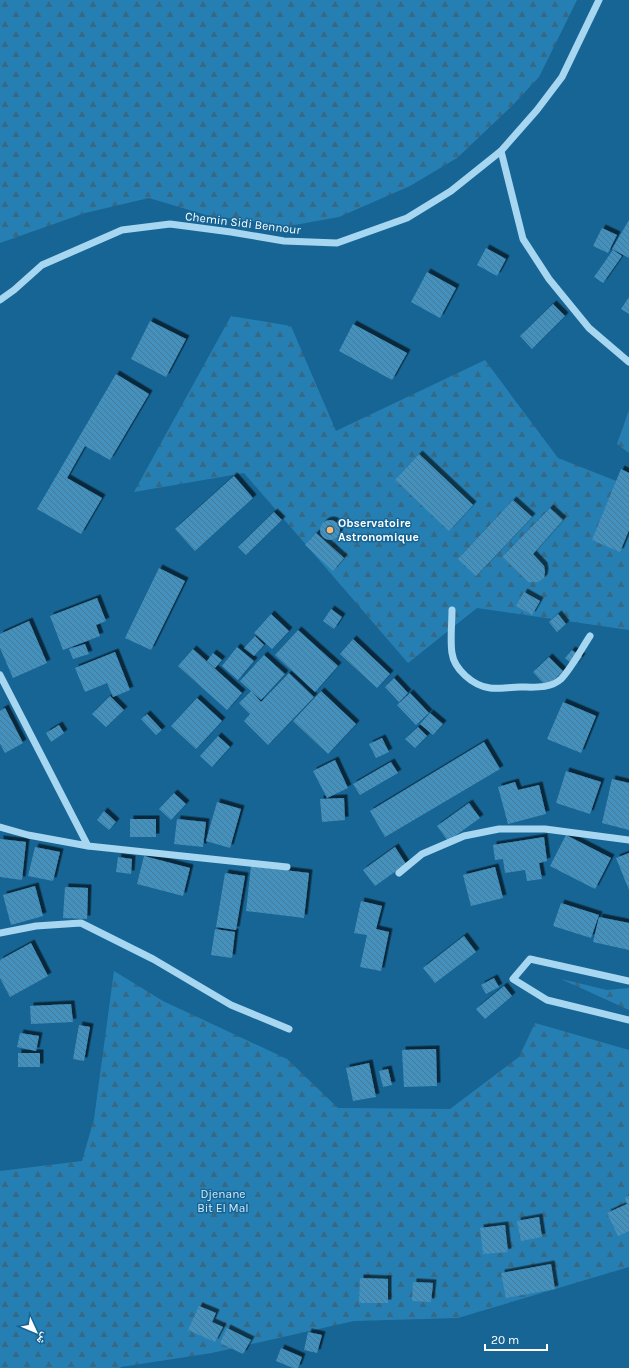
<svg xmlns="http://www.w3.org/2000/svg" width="629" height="1368" font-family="Karla,'Noto Naskh Arabic',sans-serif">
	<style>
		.forest { fill: url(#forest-firs) }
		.building { fill: url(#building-back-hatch); filter: url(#shadow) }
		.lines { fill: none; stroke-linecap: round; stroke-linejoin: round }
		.minor { stroke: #a7d6f1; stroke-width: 7 }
		.poi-dot { fill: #ffb867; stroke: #166595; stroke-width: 1.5 }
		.labels { text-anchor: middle; stroke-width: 3; stroke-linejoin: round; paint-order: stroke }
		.street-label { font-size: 12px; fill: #fff; stroke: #166595 }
		.poi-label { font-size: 12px; font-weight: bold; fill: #fff; stroke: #166595; text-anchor: start }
		.park-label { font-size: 12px; fill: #cfebfc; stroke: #166595 }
	</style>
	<defs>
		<pattern id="forest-firs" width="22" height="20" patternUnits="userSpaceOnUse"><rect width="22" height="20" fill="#267fb2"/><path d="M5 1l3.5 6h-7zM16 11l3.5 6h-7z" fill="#376884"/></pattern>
		<pattern id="building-back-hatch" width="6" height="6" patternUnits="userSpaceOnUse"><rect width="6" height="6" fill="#4491be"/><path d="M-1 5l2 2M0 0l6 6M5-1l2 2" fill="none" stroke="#477996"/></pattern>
		<filter id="shadow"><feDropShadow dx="3.5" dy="-3.5" stdDeviation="0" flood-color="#0009"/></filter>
	</defs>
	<rect width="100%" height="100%" fill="#166595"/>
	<path class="forest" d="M0 0H577L539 77 513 105 457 158 410 186 339 217 289 226 206 215 149 198 85 213 0 243Z
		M231 316 291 326 336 431 485 360 558 458 629 486V630L477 608 408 663 244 473 134 492Z
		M629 410V453L617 444Z
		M114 971 163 1001 287 1059 338 1108 450 1109 519 1057 535 1023 629 1050V1267L458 1318 354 1321 212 1353 121 1367 120 1368H0V1171L82 1161 94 1119Z
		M561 979 607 990 629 988V1010Z"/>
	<path class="building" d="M629 220V258L612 249Z
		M602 228 617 235 608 253 593 246Z
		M486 248 506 259 497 276 477 265Z
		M613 250 622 256 603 283 594 277Z
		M427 272 456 288 440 318 411 302Z
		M629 297V314L621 309Z
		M553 304 565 316 532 349 520 336Z
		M150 321 186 339 166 377 131 359Z
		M353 324 407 353 392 380 339 351Z
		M116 374 149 394 110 460 85 446 67 478 102 498 81 534 37 509Z
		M419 454 473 505 449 531 395 480Z
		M621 469 629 473V530L620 552 592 540Z
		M234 476 253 498 195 551 175 529Z
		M513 500 532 517 476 576 458 559Z
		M550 508 563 520 533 554 544 566 545 572 544 578 538 582H528L502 557Z
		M274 512 282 520 246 555 238 547Z
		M320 530a10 10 0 1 1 20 0a10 10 0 1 1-20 0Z
		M316 533 344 558 333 571 305 545Z
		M159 568 185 581 151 650 125 638Z
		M524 592 540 601 532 615 516 606Z
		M97 598 106 621 96 625 100 636 63 650 50 616Z
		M331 609 342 617 334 629 323 621Z
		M271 614 289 631 272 649 254 633Z
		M558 614 566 624 557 632 549 622Z
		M29 621 47 663 13 678 0 648V634Z
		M298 630 338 666 315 692 275 655Z
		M255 636 264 645 254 656 244 648Z
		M353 639 390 674 377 688 340 654Z
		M85 644 89 654 73 659 69 649Z
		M237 647 254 661 238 680 222 666Z
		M193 649 242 693 227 710 178 666Z
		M572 650 582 657 575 666 565 658Z
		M115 652 130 690 113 697 107 683 85 692 75 668Z
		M213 653 222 660 215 668 207 661Z
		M264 655 285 674 261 700 240 681Z
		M549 657 563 671 547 687 533 672Z
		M289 673 314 697 268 745 244 721 250 714 239 703 251 691 261 702Z
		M394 678 408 693 399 702 385 687Z
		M321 691 356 724 328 754 293 721Z
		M410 693 429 713 416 725 397 705Z
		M110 696 124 710 106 727 92 714Z
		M197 698 222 721 196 749 171 726Z
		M563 702 596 716 581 753 547 739Z
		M5 708 23 743 5 753 0 744V711Z
		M430 713 443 724 433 735 420 724Z
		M147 714 162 730 156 735 141 719Z
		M59 725 64 733 51 742 46 733Z
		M418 727 427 736 415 748 405 739Z
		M218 736 230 747 212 767 200 756Z
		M382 738 389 752 376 758 369 744Z
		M484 742 500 769 385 837 370 811Z
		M335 760 348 788 327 798 313 771Z
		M391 762 398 773 360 795 353 784Z
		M566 771 601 782 590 814 556 803Z
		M612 779 629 783V830L602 823Z
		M515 782 518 790 539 785 546 814 508 824 498 787Z
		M174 793 186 804 171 820 159 809Z
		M344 798 345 820 322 822 320 799Z
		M217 802 241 809 230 848 206 841Z
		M469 803 480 818 448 841 437 826Z
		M104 811 116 822 109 830 97 820Z
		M130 819H156V837H130Z
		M177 819 206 822 203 847 174 844Z
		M566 835 611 858 595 889 550 866Z
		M544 837 547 861 539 863 542 879 527 881 525 870 505 873 503 859 495 860 493 845Z
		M0 839 26 842 22 880 0 877Z
		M35 847 60 852 53 881 28 876Z
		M395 847 406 864 375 886 363 870Z
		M629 853V890L616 858Z
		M144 856 190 868 183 896 137 884Z
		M118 857 132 859 131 874 116 872Z
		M251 866 309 873 304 918 246 911Z
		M495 867 503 898 471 906 463 875Z
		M225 873 245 876 236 930 216 927Z
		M35 886 43 916 11 925 3 895Z
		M65 887 88 888 87 919 63 918Z
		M361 901 382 906 376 929 389 932 381 971 360 967 367 935 354 933Z
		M561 903 599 915 591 938 553 926Z
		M599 917 629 923V950L593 942Z
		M215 929 235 932 232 958 211 955Z
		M464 936 476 952 435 983 423 968Z
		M31 943 48 976 10 997 0 978V960Z
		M494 978 499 987 486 994 481 985Z
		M504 986 512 996 485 1019 476 1009Z
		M71 1004 73 1022 31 1024 30 1006Z
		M79 1025 90 1027 84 1061 73 1059Z
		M20 1033 39 1036 36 1051 17 1047Z
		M436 1049 437 1086 404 1087 402 1050Z
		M18 1053H40V1067H18Z
		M369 1063 376 1097 353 1101 346 1068Z
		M388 1069 392 1085 383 1087 379 1071Z
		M629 1196V1231L618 1236 607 1213 627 1204 625 1198Z
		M539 1217 542 1237 521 1241 517 1221Z
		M505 1225 508 1252 483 1254 480 1228Z
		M551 1264 555 1289 506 1298 501 1273Z
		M360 1278 388 1279V1303H359Z
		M413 1282 433 1283 431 1302 412 1301Z
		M199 1306 216 1313 212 1322 223 1327 215 1342 188 1330Z
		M227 1328 251 1340 243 1354 220 1343Z
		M308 1332 322 1335 317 1353 304 1350Z
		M281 1348 302 1357 298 1368H293L276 1361Z"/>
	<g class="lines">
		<path class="minor" d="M501 151 523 239 549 279 589 328 629 362
			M0 300 14 290 42 265 122 230 170 224 231 232 284 241 337 243 407 218 451 191 501 151 537 110 562 77 599 0
			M452 610C452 623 450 641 452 653 454 669 473 686 490 688 500 689 510 687 520 687 534 687 550 689 561 679 571 669 582 648 590 636
			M0 675 88 846
			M0 827 28 835 88 846 287 867
			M399 873 422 854 464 836 499 829H545L629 840
			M0 933 36 926 81 923 153 959 231 1005 289 1029
			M629 981 530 959 513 979 547 1000 629 1020"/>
	</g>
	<circle class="poi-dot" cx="330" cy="530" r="4"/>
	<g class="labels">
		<g class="street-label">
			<text transform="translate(243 223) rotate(7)" y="4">Chemin Sidi Bennour</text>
		</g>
		<g class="poi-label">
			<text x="338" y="527">Observatoire<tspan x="338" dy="14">Astronomique</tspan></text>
		</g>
		<g class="park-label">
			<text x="223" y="1198">Djenane<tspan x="223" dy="14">Bit El Mal</tspan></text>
		</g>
	</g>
	<g transform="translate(36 1332) rotate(134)" stroke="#166595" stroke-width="3" paint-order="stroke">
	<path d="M0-3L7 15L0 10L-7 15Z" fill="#ffffff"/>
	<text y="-6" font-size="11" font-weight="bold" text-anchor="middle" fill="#ffffff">ش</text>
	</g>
	<path d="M485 1344v6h62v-6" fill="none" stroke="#ffffff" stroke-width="2"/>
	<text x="491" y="1344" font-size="12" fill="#ffffff" stroke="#166595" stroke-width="3" paint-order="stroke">20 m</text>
</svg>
